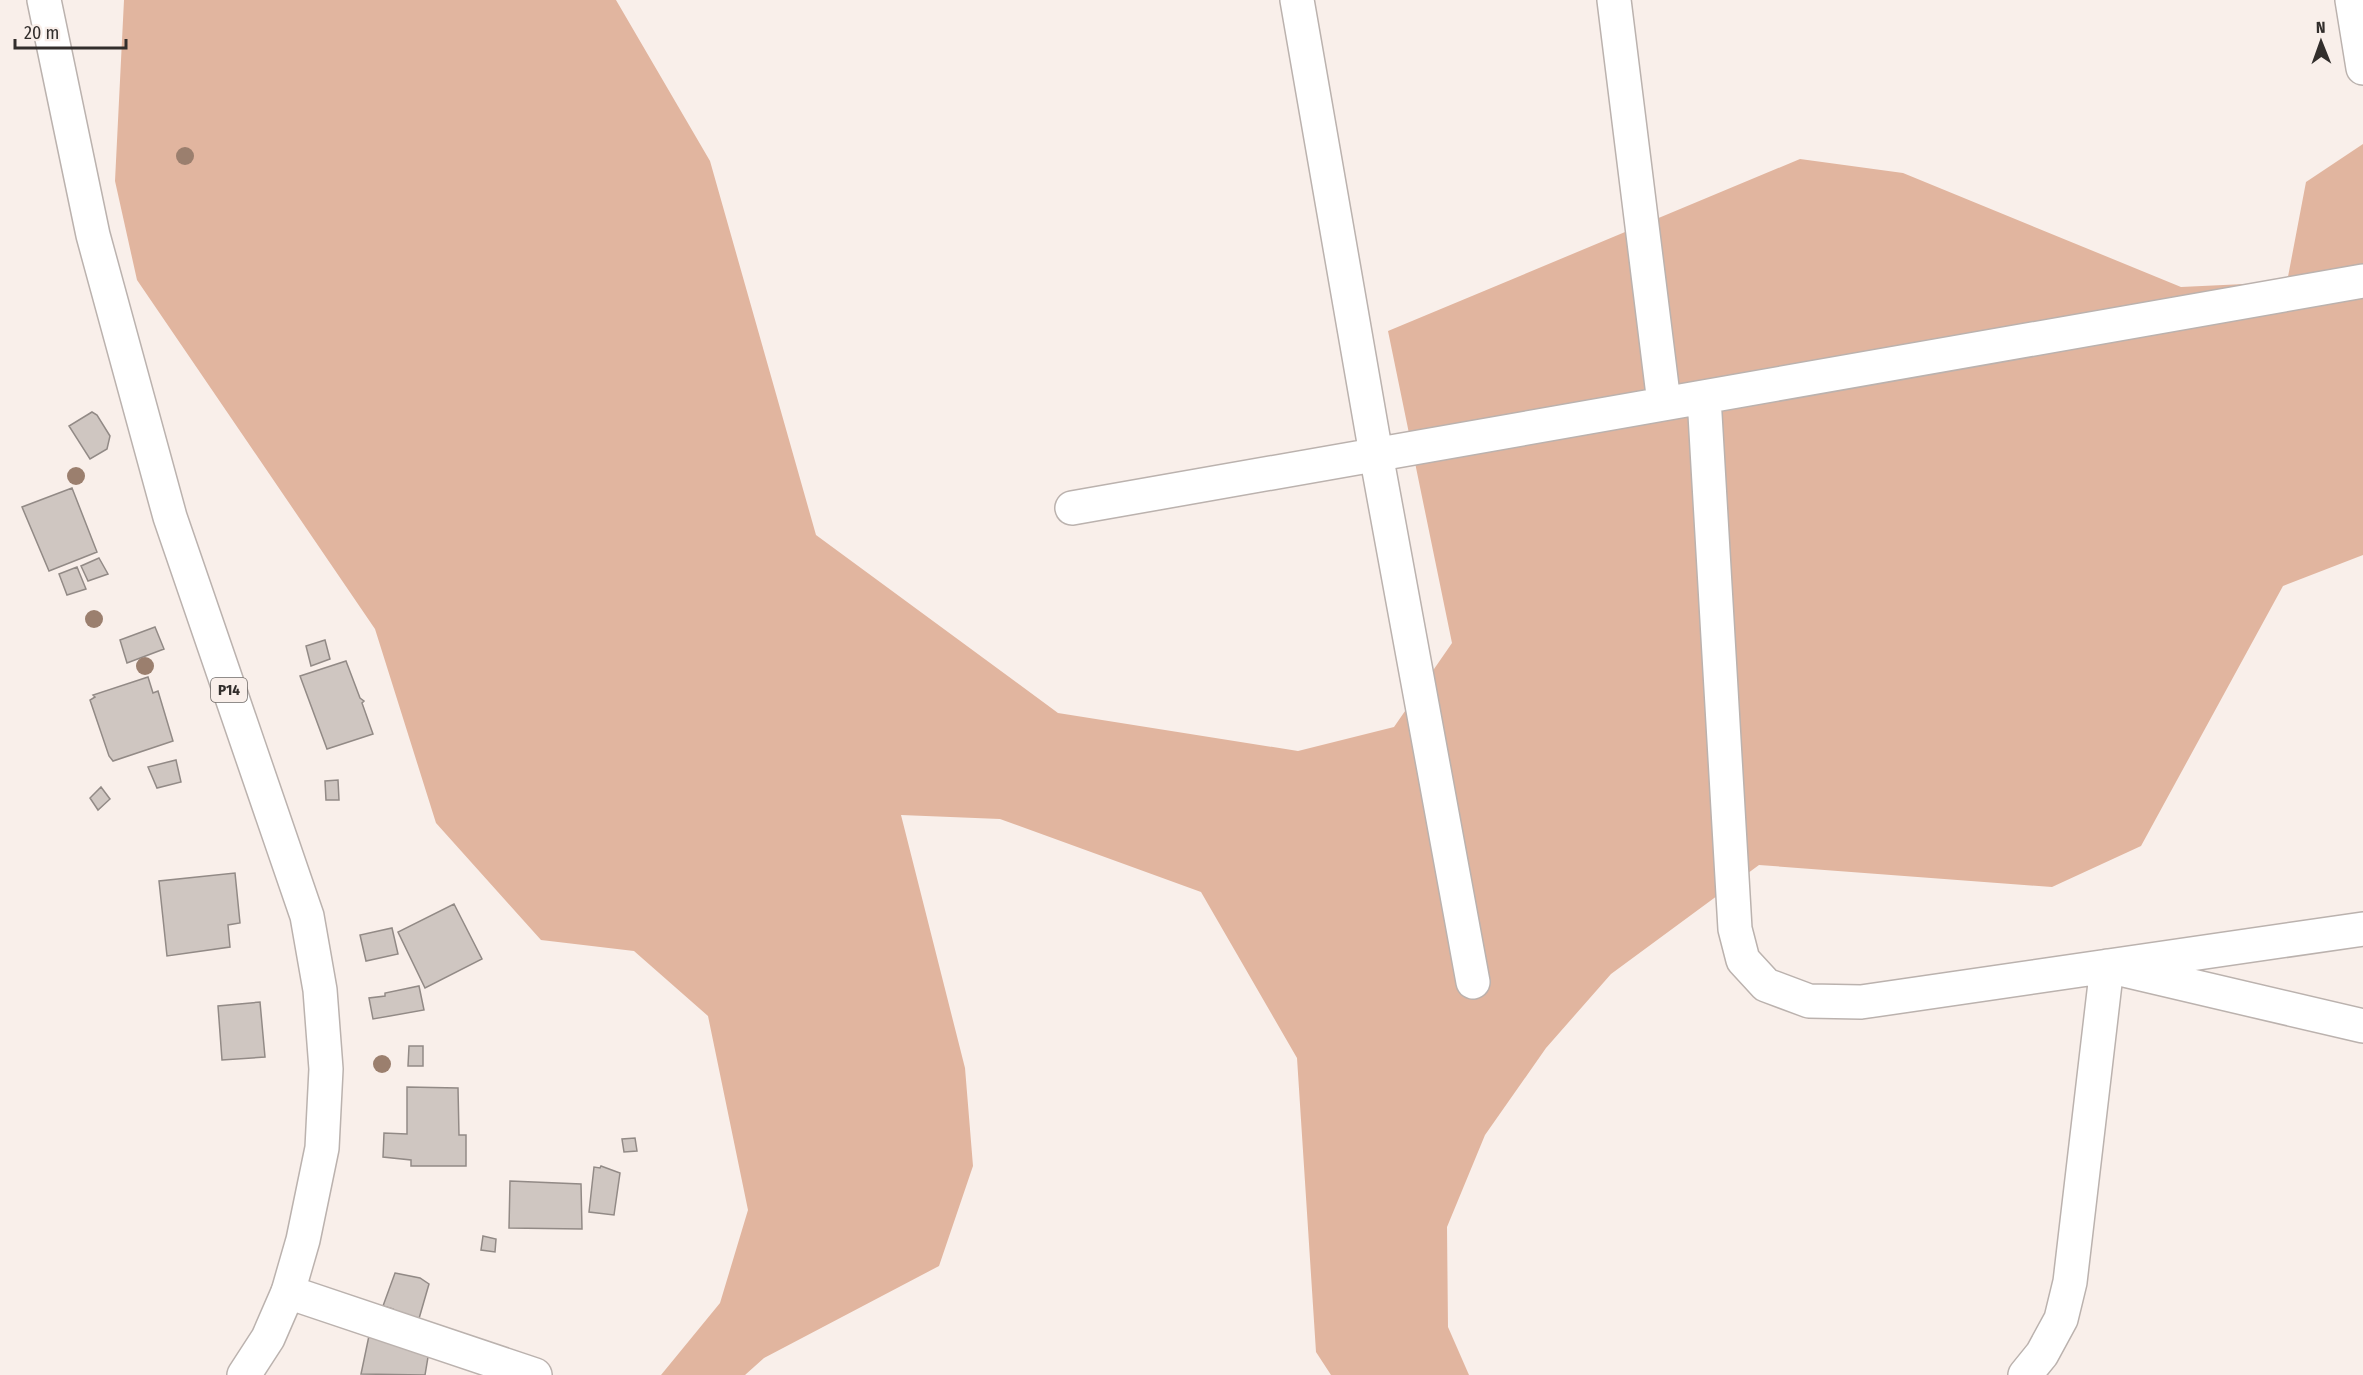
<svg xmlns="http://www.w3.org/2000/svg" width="2363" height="1375" font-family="'Fira Sans Condensed',sans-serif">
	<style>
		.green { fill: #e1b59f }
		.building { fill: #cfc6c1; stroke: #928a86; stroke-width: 1.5 }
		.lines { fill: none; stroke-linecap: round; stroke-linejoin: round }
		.minor-casing { stroke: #bbb2ae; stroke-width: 36 }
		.primary-casing { stroke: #bbb2ae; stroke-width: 36 }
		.minor { stroke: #fff; stroke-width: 33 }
		.primary { stroke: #fff; stroke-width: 33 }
		.tree { fill: #9b7f6e }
		.labels { text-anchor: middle; stroke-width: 4.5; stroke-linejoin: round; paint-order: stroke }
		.shield { fill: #f9efea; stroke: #6e6865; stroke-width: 1.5 }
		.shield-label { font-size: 15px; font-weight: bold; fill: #322e2c }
	</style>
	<rect width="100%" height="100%" fill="#f9efea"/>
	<path class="green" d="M124 0H616L710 161 816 535 1058 713 1298 751 1394 727 1452 643 1388 331 1800 159 1903 173 2181 287 2287 282 2306 182 2363 144V555L2283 586 2141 846 2052 887 1759 865 1611 974 1546 1048 1485 1135 1447 1227 1448 1327 1469 1375H1331L1316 1352 1297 1058 1201 892 1000 819 901 815 965 1068 973 1166 939 1266 764 1358 745 1375H661L720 1303 748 1210 708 1016 634 951 541 940 436 823 375 629 137 280 115 181Z"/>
	<path class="building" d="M92 412 97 415 110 436 107 449 90 459 69 426Z
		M72 488 97 552 49 571 22 507Z
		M99 558 108 574 88 581 81 566Z
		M77 567 86 589 67 595 59 574Z
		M155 627 164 649 127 663 120 640Z
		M325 640 330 659 311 666 306 646Z
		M346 661 360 698 364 701 362 703 373 734 327 749 300 676Z
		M148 677 153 693 158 691 173 741 113 761 109 756 90 700 95 697 93 695Z
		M176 760 181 782 157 788 148 767Z
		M338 780 339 800H326L325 781Z
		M101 787 110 799 98 810 90 798Z
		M235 873 240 923 228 925 230 947 167 956 159 881Z
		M454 904 482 959 425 988 398 932Z
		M392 928 398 954 366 961 360 935Z
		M419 986 424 1010 373 1019 369 998 385 996V993Z
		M260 1002 265 1057 222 1060 218 1006Z
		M409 1046H423V1066H408Z
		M407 1087 458 1088 459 1135H466V1166H411V1160L383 1157 384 1133 407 1134Z
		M635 1138 637 1151 624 1152 622 1139Z
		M601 1166 620 1173 614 1215 589 1212 594 1167 600 1168Z
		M510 1181 581 1184 582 1229 509 1228Z
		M483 1236 496 1239 495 1252 481 1250Z
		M395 1273 420 1278 429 1284 418 1322 391 1315 393 1309 383 1306Z
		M370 1331 430 1345 425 1375 361 1374Z"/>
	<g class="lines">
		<defs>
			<path id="minor" d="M1297 0 1376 454 1473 982
				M1614 0 1664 403
				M2352 0 2363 68
				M1704 397 1735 929 1743 960 1766 985 1809 1001 1861 1002 2363 929
				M1072 508 2363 281
				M288 1292 535 1375
				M2025 1375 2042 1354 2061 1319 2070 1282 2107 966 2363 1026"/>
			<path id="primary" d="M44 0 93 235 170 517 307 916 320 990 326 1069 322 1148 303 1240 288 1292 268 1338 244 1375"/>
		</defs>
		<use href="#minor" class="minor-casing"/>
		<use href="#primary" class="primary-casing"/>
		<use href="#minor" class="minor"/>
		<use href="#primary" class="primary"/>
	</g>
	<g class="tree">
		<circle cx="185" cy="156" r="9"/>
		<circle cx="76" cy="476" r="9"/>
		<circle cx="94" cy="619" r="9"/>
		<circle cx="145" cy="666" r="9"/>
		<circle cx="382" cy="1064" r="9"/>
	</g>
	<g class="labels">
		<rect class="shield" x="211" y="678" width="36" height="24" rx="4.5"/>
		<g class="shield-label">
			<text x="229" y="695">P14</text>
		</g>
	</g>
	<g transform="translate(2321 42) rotate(359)" stroke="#f9efea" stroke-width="4.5" paint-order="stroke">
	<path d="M0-4.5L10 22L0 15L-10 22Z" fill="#322e2c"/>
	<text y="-9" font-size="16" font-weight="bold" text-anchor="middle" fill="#322e2c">N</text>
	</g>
	<path d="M15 39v9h111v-9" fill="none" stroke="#322e2c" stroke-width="3"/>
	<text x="24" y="39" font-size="18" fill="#322e2c" stroke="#f9efea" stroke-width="4.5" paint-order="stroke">20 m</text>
</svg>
